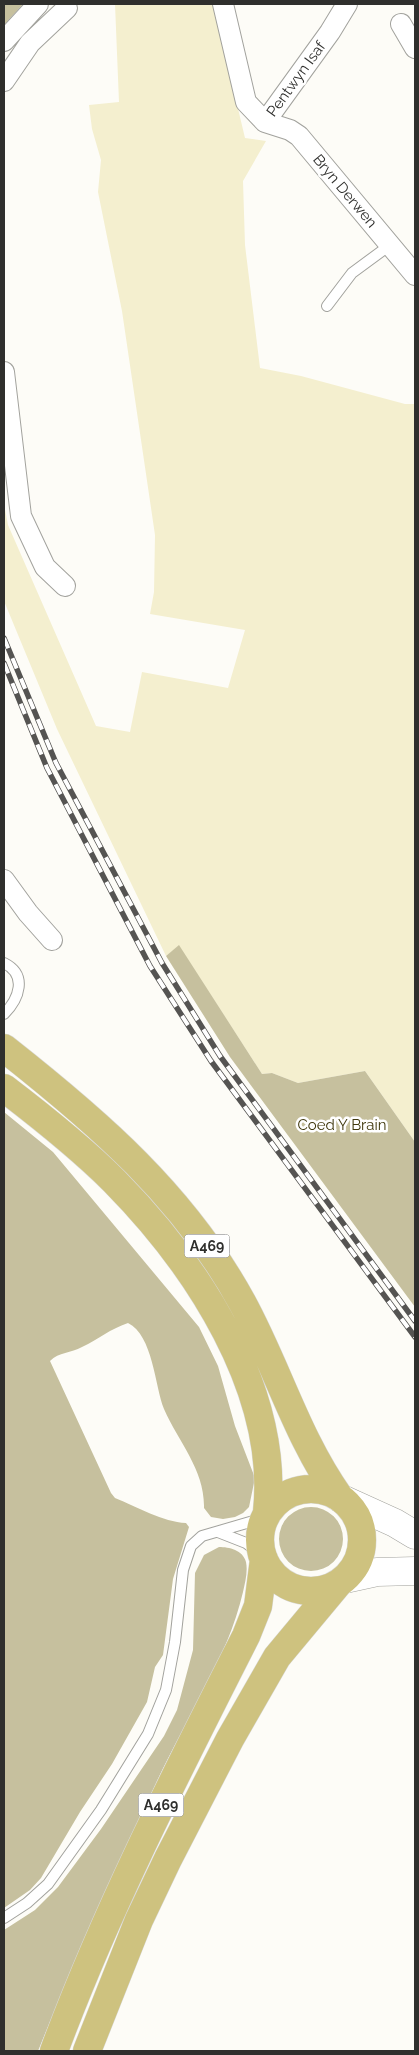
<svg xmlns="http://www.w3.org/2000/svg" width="419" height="2055" font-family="Raleway,sans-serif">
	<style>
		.green { fill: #f4efcf }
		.forest { fill: #c6c09e }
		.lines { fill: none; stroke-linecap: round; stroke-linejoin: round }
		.lane-casing { stroke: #a2a29d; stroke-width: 12 }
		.street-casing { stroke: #a2a29d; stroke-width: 22 }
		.secondary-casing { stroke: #a2a29d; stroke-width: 29 }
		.primary-casing { stroke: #dadad9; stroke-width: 29 }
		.lane { stroke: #fff; stroke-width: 10 }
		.street { stroke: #fff; stroke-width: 20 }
		.secondary { stroke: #fff; stroke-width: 28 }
		.primary { stroke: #cec27f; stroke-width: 28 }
		.rail-casing { stroke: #555452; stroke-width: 5.5 }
		.rail { stroke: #fff; stroke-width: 4; stroke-dasharray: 11; stroke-linecap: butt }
		.labels { text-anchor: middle; stroke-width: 5; stroke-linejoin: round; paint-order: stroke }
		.shield { fill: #fff; stroke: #6d6d6c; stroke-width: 1 }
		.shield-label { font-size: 14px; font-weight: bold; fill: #2f2f2d }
		.street-label { font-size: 15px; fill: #2f2f2d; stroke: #fff }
		.park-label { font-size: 15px; fill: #40380d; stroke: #fff }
	</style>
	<rect width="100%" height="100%" fill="#fdfcf7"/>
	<path class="green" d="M115 4H213L245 138 266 141 243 181 245 245 260 368 301 376 405 404H415V1142L365 1071 298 1083 272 1073 262 1074 179 946 166 956 57 729 4 601V504L8 525 96 726 130 732 142 672 228 688 245 630 150 614 154 592 155 535 122 311 98 192 101 160 92 129 89 105 119 102Z"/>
	<path class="forest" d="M4 4H23L4 25Z
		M179 945 262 1074 272 1073 298 1083 365 1071 415 1142V1307L230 1057 166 956Z
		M4 1112 53 1152 199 1327 218 1366 235 1426 255 1478 249 1507 243 1513 235 1517 223 1519 211 1517 204 1508C205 1470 179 1443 164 1409 155 1387 153 1335 128 1323 110 1329 99 1339 82 1347 71 1353 59 1352 50 1361L111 1493 115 1498C137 1507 163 1522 186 1523L189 1527 173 1579 163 1655 155 1667 147 1702 112 1764 80 1812 41 1878 30 1890 4 1908Z
		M279 1539a32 32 0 1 1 64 0a32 32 0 1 1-64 0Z
		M219 1547C229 1547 243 1550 246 1562 248 1572 245 1583 243 1592 227 1660 186 1719 157 1781 116 1871 75 1960 38 2051H4V1930L35 1910 58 1887 101 1829 164 1736 177 1710 193 1650 195 1573 204 1555Z"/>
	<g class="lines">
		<defs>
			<path id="lane" d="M327 306 352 273 390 245
				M4 963C28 975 19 999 4 1014
				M218 1532 246 1543 262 1555
				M4 1918 27 1903 48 1884 101 1810 148 1734 166 1690 175 1642 183 1570 191 1546 202 1536 264 1518"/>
			<path id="street" d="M223 4 246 102 265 122 330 32 347 4
				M401 24 415 48
				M4 41 38 4
				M4 81 30 43 67 8
				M265 122 290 130 299 136 415 275
				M4 372 21 516 45 567 65 586
				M4 880 28 913 52 940"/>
			<path id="secondary" d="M340 1498 395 1523 415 1535
				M345 1579 377 1572 415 1571"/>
			<path id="primary" d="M4 1048C98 1122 184 1196 242 1302 278 1368 296 1436 340 1498
				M4 1088C42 1117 80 1147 114 1181 196 1264 280 1390 267 1512
				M260 1540a51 51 0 1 1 102 0a51 51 0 1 1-102 0Z
				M54 2051C107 1908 177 1772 246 1636L258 1606 264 1559
				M87 2051 139 1920 168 1859 230 1739 277 1657 337 1585"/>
		</defs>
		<use href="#lane" class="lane-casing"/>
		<use href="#street" class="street-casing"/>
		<use href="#secondary" class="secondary-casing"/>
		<use href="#primary" class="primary-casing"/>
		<use href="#lane" class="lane"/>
		<use href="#street" class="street"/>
		<use href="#secondary" class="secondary"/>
		<use href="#primary" class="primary"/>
		<defs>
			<path id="rail" d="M4 638 56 763 162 963 220 1056 415 1321
				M4 663 47 768 150 966 211 1061 415 1337"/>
		</defs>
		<use href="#rail" class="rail-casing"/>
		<use href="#rail" class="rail"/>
	</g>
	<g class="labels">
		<g class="shield">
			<rect x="184.5" y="1234.5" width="45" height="23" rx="4"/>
			<rect x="138.5" y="1793.5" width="45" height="23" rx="4"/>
		</g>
		<g class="shield-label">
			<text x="207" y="1251">A469</text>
			<text x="161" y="1810">A469</text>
		</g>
		<g class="street-label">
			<text transform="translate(296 79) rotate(-54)" y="5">Pentwyn Isaf</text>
			<text transform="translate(345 191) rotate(50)" y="5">Bryn Derwen</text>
		</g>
		<g class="park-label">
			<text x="342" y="1130">Coed Y Brain</text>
		</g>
	</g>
	<rect width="419" height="2055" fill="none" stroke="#2f2f2d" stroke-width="10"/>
</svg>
